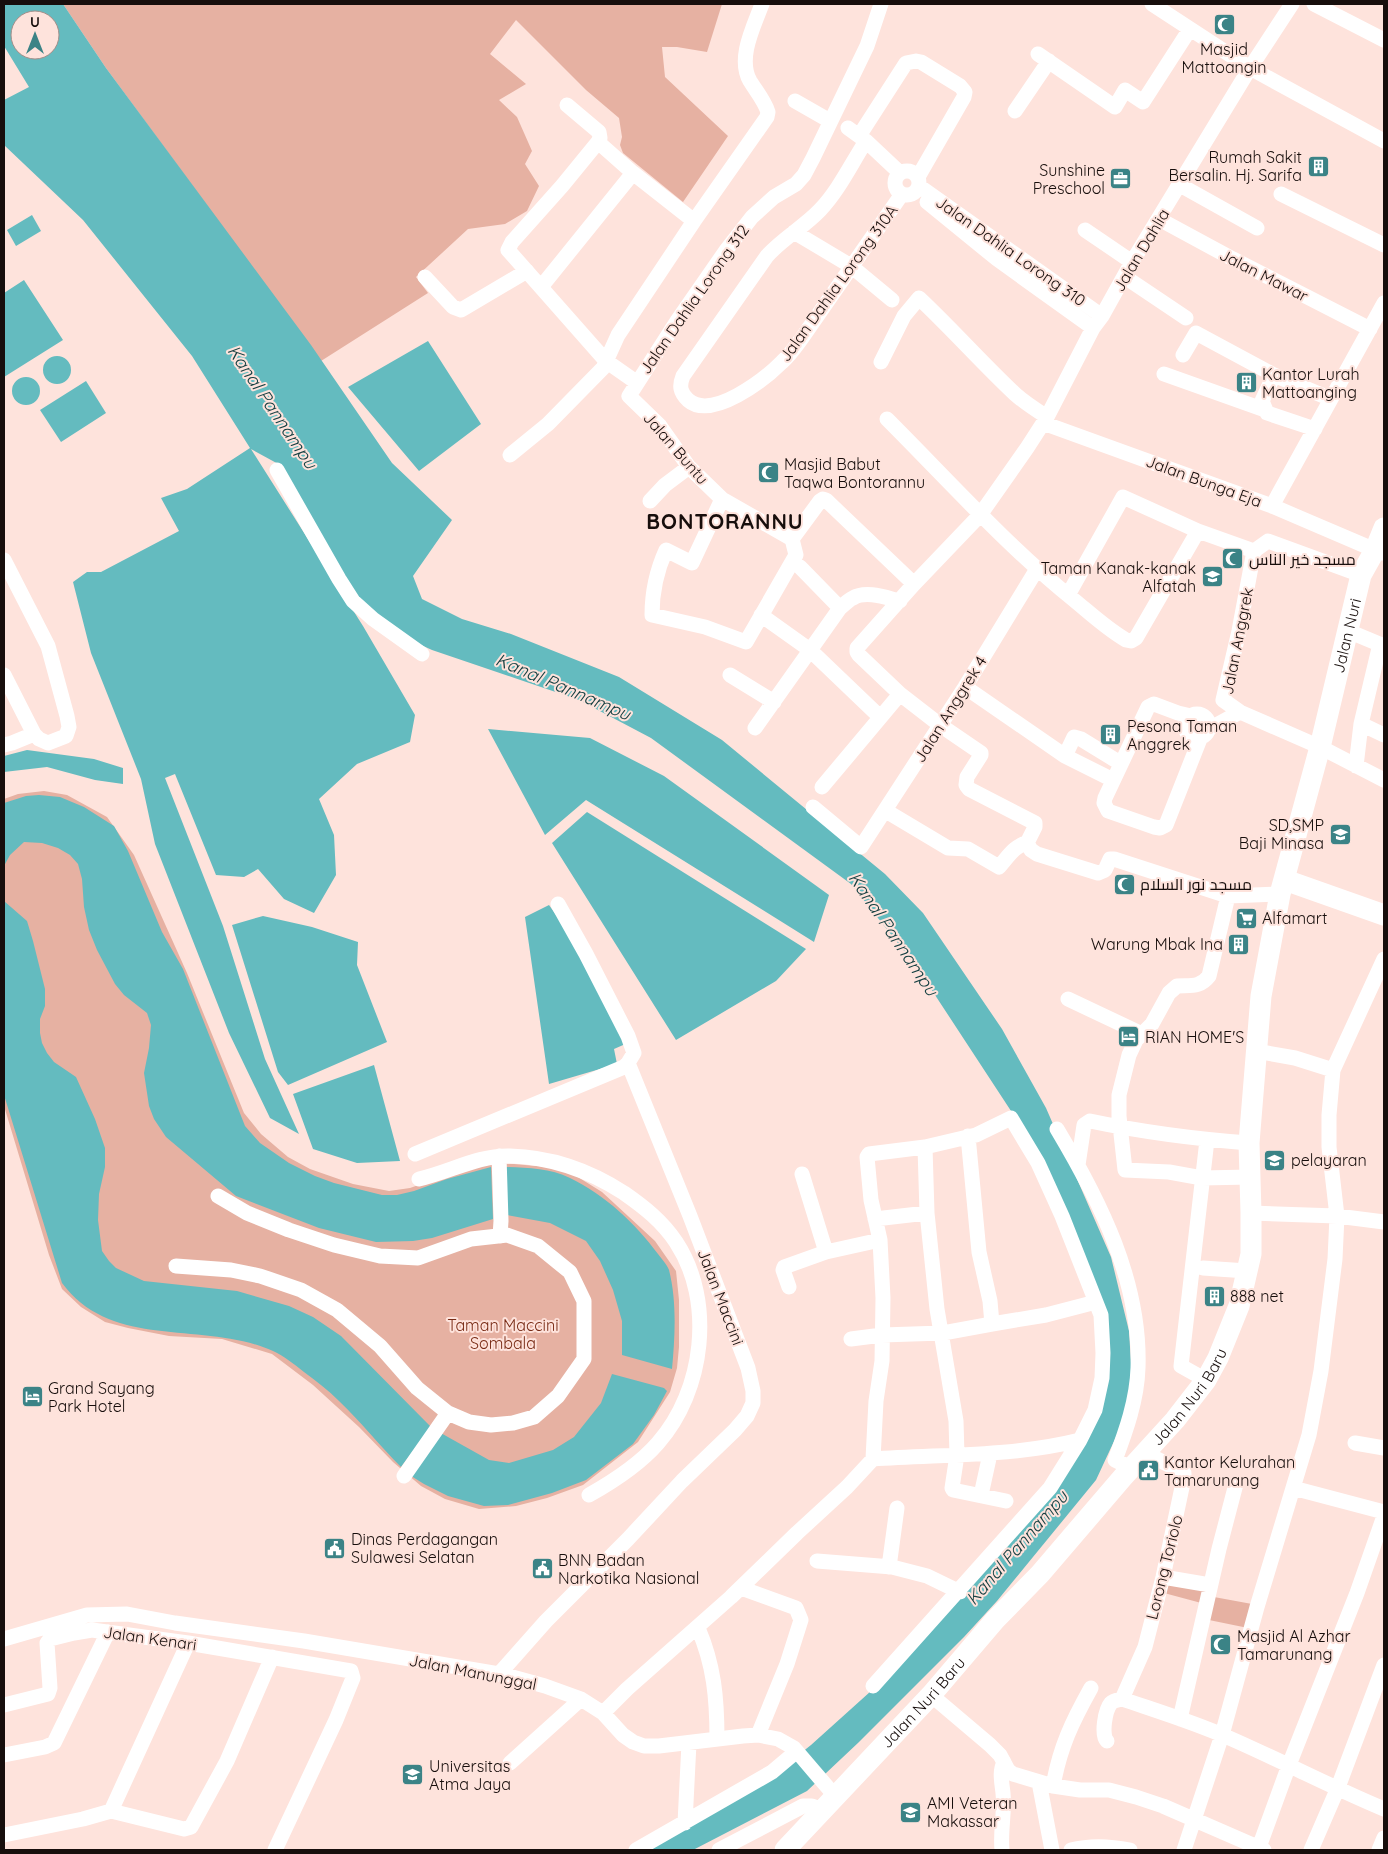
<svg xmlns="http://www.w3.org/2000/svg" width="1388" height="1854" font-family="Quicksand,Cairo,sans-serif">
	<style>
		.green { fill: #e6b1a2 }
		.water { fill: #64bbbf; fill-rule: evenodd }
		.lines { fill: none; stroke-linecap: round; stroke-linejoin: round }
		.street { stroke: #fff; stroke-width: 15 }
		.secondary { stroke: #fff; stroke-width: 21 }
		.labels { text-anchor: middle; stroke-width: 4; stroke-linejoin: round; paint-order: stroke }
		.poi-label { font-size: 16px; fill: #170e0c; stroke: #fee3dc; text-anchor: start }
		.street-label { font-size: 16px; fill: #170e0c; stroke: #fee3dc }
		.park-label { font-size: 16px; fill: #782a14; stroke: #fee3dc }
		.water-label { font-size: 18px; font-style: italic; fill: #164042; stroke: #fee3dc }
		.district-label { font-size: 21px; font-weight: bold; letter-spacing: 1px; fill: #170e0c; stroke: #fee3dc }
	</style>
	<rect width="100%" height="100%" fill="#fee3dc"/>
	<path class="green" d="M63 4H722L707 52 677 47H662L665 77 728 136 683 202 623 153 620 145 622 137 619 118 586 90 516 20 490 54 526 84 499 100 517 117 532 151 525 164 539 186 527 211 505 224 468 229 416 277 428 293 321 361 106 68Z
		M44 791 67 795 107 817 134 855 187 973 244 1113 261 1134 288 1157 310 1169 353 1184 389 1191 410 1188 453 1173 488 1164H514L547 1167 573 1174 602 1192 655 1241 676 1271 679 1300V1347L677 1368 670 1392 638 1442 583 1485 547 1498 516 1506 479 1509 445 1499 421 1486 393 1462 359 1427 313 1385 272 1354 222 1339 169 1336 128 1328 105 1322 81 1307 62 1289 49 1255 4 1106V799L18 794Z
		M1169 1575 1209 1583 1205 1604 1164 1593Z
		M1214 1597 1252 1604 1248 1628 1209 1620Z"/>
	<path class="water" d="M4 4H63L106 68 311 345 392 463 452 520 413 576 422 599 462 619 511 634 619 677 722 740 885 874 923 913 1002 1029 1046 1108 1111 1257 1129 1331 1132 1379 1122 1424 1096 1480 997 1601 964 1637 859 1742 807 1791 693 1850H642L767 1780 811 1745 881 1682 1085 1439 1105 1325 1013 1114 916 966 851 884 651 738 579 700 432 650 410 640 365 607 340 569 282 466 251 449 363 626 415 715 410 742 357 764 319 799 334 835 336 875 314 913 284 899 258 869 244 877 216 875 175 774 165 778 223 926 265 1059 299 1134 270 1118 229 1033 155 844 141 779 91 653 73 582 87 572H101L179 531 161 498 187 489 250 448 192 356 83 220 4 145V100L29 87 4 46ZM20 20H50V50H20Z
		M32 215 41 231 16 246 7 230Z
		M24 280 63 340 4 377V293Z
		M428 341 481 424 419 471 348 387Z
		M43 370a14 14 0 1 1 28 0a14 14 0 1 1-28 0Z
		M12 391a14 14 0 1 1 28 0a14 14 0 1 1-28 0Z
		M86 381 106 413 61 442 40 410Z
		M488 729 590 738 664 776 829 895 814 942 586 800 545 835Z
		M27 750 94 759 123 768V784L95 780 47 767 4 772V756Z
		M39 795 60 797 84 807 114 826 128 851 162 932 183 969 245 1126 260 1143 289 1163 315 1176 334 1183 382 1195H397L414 1191 447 1179 491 1167 493 1219 432 1238 413 1241 376 1242 319 1228 236 1196 166 1137 154 1119 149 1106 144 1073 149 1048 151 1025 147 1013 124 995 115 984 97 950 89 930 84 907 82 879 78 864 70 855 58 848 42 843 24 842 10 855 4 866V803L26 796Z
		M587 812 806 949 776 981 676 1040 552 843Z
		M4 901 27 921 33 941 45 989V1006L40 1019V1033L42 1043 47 1053 54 1062 76 1077 95 1119 105 1148V1167L99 1194 98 1220 102 1251 109 1261 116 1268 144 1281 237 1291 289 1306 313 1317 341 1336 431 1427 401 1467C380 1446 361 1422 339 1401 328 1390 316 1381 304 1372 294 1364 284 1356 273 1351 204 1320 112 1351 62 1283L4 1095Z
		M549 905 584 954 630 1042 614 1049 617 1064 549 1084 525 917Z
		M263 916 312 927 358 942 357 965 387 1042 288 1085 278 1072 232 925Z
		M374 1065 400 1161 357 1163 313 1149 293 1094Z
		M506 1167C527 1168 550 1168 570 1178 604 1194 636 1224 658 1254 662 1259 667 1265 669 1270 677 1301 675 1337 672 1369L622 1355V1321L613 1290 600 1261 586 1241 550 1223 507 1215Z
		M612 1374 664 1388 667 1391 654 1415 633 1444 586 1480 552 1493 508 1505 484 1506 448 1496 424 1484 408 1474 439 1432 489 1460 509 1463 553 1450 574 1437 601 1403Z"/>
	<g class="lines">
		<path class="street" d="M881 4 867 46 813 158 804 175 796 184 774 197 752 217 727 249 677 321 629 396 660 426 689 467 722 499 792 539 820 501 823 499 826 500 914 584
			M1152 4 1250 68 1384 141
			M1314 4 1384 40
			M1038 54 1115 107 1125 90 1143 102 1190 29
			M795 101 830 121
			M567 105 599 132 600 138 598 142 633 173 694 221
			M1015 111 1049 61
			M848 128 866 141 899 172
			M859 136 906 63 916 61 921 62 960 86 965 92 964 97 918 177
			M866 141C851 164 839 190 820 210 804 227 783 238 767 256L683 376C679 386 680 392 688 400 712 421 765 379 782 362 790 355 796 346 802 338L902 194
			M598 142 562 186 512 242 508 250 606 361 636 382
			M895 183a12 12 0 1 1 24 0a12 12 0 1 1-24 0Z
			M1180 185 1257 228
			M919 186 1102 316
			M1281 194 1384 245
			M927 202 997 259 1093 328
			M1159 219 1233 259 1370 329
			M1085 230 1132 262
			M794 232 851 266 892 300
			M425 277 453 307 461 310 527 271
			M1125 277 1186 318
			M541 287 633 173
			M1183 355 1196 333 1274 375 1331 399
			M881 362 904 316 919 298C952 329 982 363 1015 394 1025 403 1036 410 1047 417
			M1164 374 1265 410
			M1274 375 1262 401 1267 413 1315 429
			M887 419C949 481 1006 545 1074 600 1091 614 1107 629 1126 640L1131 641 1136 638 1198 531
			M1043 423 1272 506 1382 553
			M510 455 548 424 603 368 618 335 694 221 767 117 768 112C764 100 756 91 750 81 737 58 754 26 762 4
			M277 470 339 579 353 601 373 619 422 654
			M722 499 692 563 666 550C656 572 652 592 652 615L705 627 746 642 796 555 792 539
			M650 501 665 485 689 467
			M1272 506 1384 303
			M1254 551 1268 541 1361 575
			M4 560 48 646 67 716 69 727 66 736 48 743 39 739 34 734 4 675
			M800 567 840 608
			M1068 595 1123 497 1198 531 1254 551 1239 631 1223 700 1240 712 1320 747 1384 780
			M761 615 810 650 880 717
			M1348 631 1384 646
			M730 675 774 702
			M965 687 1065 756 1113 780
			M900 694 940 725 981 753V755L967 777 966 785 969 789 1035 823V827L1027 843 1031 850 1037 854 1098 873 1105 870 1110 859H1114L1228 896
			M1185 726a12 12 0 1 1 24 0a12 12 0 1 1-24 0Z
			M1191 716 1178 713 1154 704 1148 707 1105 798 1104 803 1108 811 1154 827 1160 828 1166 825 1200 739
			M1361 724 1384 735
			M755 728 840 608C844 605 848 600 853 598 866 590 887 598 900 601
			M1209 729 1240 712
			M4 745 12 743 34 734
			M1065 756 1074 737 1081 739 1120 763
			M1356 766 1361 724 1380 644
			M822 787 900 694 859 655 857 652V648L914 584 980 515 1027 448 1047 417 1093 328 1102 316 1132 262 1250 68 1292 4
			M813 807 861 847 965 687 1037 569
			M886 811 948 848 968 849 999 867C1007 858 1015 845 1027 843
			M558 904 586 954 628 1036 634 1053 628 1063
			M1068 999 1142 1034
			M1256 1051 1295 1058 1333 1070
			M1057 1129C1100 1201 1141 1282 1138 1368 1137 1400 1126 1431 1115 1460L1131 1468
			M968 1136 979 1252 990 1301 992 1324 1046 1315 1096 1302
			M925 1147 927 1213 937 1309 956 1421 957 1455 952 1488 953 1490 1006 1501
			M415 1154 624 1067 628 1063 690 1216 748 1368 753 1391V1403L747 1416 735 1430 682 1481 628 1539 546 1621 499 1674
			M499 1156 501 1221 500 1236
			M1078 1165 1084 1125 1090 1121C1142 1132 1196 1139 1249 1143
			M802 1174 826 1252
			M1250 1177 1202 1178 1169 1172 1125 1170 1119 1116V1095L1129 1055 1136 1040 1152 1024 1169 993 1177 986C1190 985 1200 988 1209 976L1228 896 1280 894
			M419 1179C450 1172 478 1155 510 1156 551 1157 590 1171 624 1193 644 1207 662 1221 676 1242 715 1301 704 1391 658 1443 639 1465 614 1481 589 1495
			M1251 1213 1337 1216 1384 1222
			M875 1219 927 1213
			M176 1266 231 1270 260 1276 301 1290 337 1310 380 1346 417 1388 448 1413 469 1422 491 1425 513 1423 534 1417 558 1396 584 1359V1301L570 1272 538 1246 507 1235 471 1239 418 1258 380 1256 334 1245 289 1230 247 1213 218 1196
			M1203 1268 1247 1271
			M789 1287 783 1270 784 1267 826 1252 880 1240
			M851 1339 882 1335 943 1333 992 1324
			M1206 1380 1181 1366 1207 1140
			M1355 1443 1384 1448
			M873 1459C943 1454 1012 1457 1080 1440
			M404 1476 448 1413
			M1293 1488 1384 1512
			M981 1495 990 1454
			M817 1561 892 1567 927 1576 960 1592
			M889 1567 897 1508
			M1163 1577 1210 1585
			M741 1588 796 1608 801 1620 787 1664 758 1735
			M698 1628C714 1665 717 1698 717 1739
			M4 1639 87 1615 127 1614 175 1623 304 1641 505 1675 545 1686 581 1699 603 1713 623 1735 633 1742 644 1746H659L743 1736 758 1735 778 1739 794 1748 835 1796
			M931 1695 990 1745 1000 1755 1008 1770 1013 1774 1053 1786 1080 1790H1109L1136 1797 1163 1806 1264 1850
			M1122 1699 1145 1647 1163 1577 1184 1478V1473L1181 1471 1145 1453
			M4 1705 48 1694 50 1688 47 1643 50 1639 74 1633 92 1630 188 1643 351 1671 353 1678 336 1720 275 1850
			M603 1713 627 1689 731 1597 797 1533 847 1487 873 1459 876 1401 882 1361 883 1298 880 1240 871 1200 867 1157 869 1154 925 1147 976 1135 1011 1118 1038 1163 1062 1216 1101 1315 1103 1353 1102 1378 1095 1410 1080 1440 1050 1488 873 1686
			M1180 1719 1219 1549 1236 1484
			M1107 1741C1101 1735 1105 1710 1111 1703 1114 1700 1118 1700 1122 1699 1157 1711 1193 1722 1227 1737 1280 1760 1331 1787 1384 1809
			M4 1755 45 1747 54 1743 108 1632
			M510 1763 581 1699
			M1039 1782 1052 1850
			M1053 1786C1060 1747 1072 1722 1091 1688
			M111 1811 184 1829 191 1827 227 1761 272 1657
			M685 1823 689 1743
			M4 1835 83 1819 111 1811 188 1643
			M636 1850 772 1772 791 1756 794 1748
			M719 1850 803 1806H812L823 1810
			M1002 1850C1000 1831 1005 1813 1003 1793 1002 1783 999 1772 1004 1762
			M1071 1850C1090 1845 1110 1846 1130 1850
			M1184 1850 1222 1735 1257 1607 1309 1435 1321 1371 1335 1259 1337 1216 1329 1147V1115L1333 1070 1384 959
			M1258 1850 1289 1765 1357 1593 1384 1516
			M1311 1850 1337 1790 1384 1665
			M1379 1850 1384 1838"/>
		<g class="secondary">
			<path d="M1285 880 1384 915"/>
			<path id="s1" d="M785 1850 931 1695 995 1620 1040 1574 1123 1477 1175 1420 1206 1380 1218 1358 1239 1306 1251 1254V1213L1249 1143 1261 996 1280 894 1320 747 1361 575 1375 550 1384 528"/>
		</g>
	</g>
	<defs>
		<symbol id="mosque-square" viewBox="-11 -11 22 22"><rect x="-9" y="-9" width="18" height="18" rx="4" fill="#3b8386" stroke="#fee3dc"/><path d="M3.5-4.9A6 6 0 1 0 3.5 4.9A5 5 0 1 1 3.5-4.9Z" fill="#fff"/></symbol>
		<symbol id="building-square" viewBox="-11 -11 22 22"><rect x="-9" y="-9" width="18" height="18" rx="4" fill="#3b8386" stroke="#fee3dc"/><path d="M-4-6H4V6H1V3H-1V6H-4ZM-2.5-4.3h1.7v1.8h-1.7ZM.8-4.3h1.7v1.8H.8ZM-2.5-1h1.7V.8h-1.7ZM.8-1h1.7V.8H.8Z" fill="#fff"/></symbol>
		<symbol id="office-square" viewBox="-11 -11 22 22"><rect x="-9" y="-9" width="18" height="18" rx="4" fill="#3b8386" stroke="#fee3dc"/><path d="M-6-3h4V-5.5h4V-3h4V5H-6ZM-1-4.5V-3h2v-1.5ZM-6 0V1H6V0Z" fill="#fff"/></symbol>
		<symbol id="school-square" viewBox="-11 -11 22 22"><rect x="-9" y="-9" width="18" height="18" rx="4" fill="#3b8386" stroke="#fee3dc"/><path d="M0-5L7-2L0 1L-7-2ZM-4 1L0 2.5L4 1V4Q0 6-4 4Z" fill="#fff"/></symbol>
		<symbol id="supermarket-square" viewBox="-11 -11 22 22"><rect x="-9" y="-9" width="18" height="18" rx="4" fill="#3b8386" stroke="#fee3dc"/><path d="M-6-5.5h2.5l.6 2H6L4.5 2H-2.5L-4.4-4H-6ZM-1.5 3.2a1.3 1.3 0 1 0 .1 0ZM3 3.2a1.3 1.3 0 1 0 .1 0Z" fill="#fff"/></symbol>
		<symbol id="hotel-square" viewBox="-11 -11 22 22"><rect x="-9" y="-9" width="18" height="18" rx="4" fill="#3b8386" stroke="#fee3dc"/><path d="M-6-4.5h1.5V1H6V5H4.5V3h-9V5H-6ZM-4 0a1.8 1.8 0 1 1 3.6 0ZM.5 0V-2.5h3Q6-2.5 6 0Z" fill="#fff"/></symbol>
		<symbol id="civic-square" viewBox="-11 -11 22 22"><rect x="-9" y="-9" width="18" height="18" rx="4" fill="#3b8386" stroke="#fee3dc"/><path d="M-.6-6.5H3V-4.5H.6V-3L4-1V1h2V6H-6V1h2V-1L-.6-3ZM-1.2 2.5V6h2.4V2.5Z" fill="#fff"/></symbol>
		<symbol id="university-square" viewBox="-11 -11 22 22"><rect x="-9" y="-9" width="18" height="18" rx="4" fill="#3b8386" stroke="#fee3dc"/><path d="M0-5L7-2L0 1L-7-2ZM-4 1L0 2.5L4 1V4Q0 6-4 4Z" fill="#fff"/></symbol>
	</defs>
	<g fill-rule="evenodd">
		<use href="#mosque-square" x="1212" y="12" width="25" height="25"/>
		<use href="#building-square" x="1306" y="154" width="25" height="25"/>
		<use href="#office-square" x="1108" y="166" width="25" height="25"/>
		<use href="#building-square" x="1234" y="370" width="25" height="25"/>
		<use href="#mosque-square" x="756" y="460" width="25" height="25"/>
		<use href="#mosque-square" x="1220" y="546" width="25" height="25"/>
		<use href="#school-square" x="1200" y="564" width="25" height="25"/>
		<use href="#building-square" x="1098" y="722" width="25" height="25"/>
		<use href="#school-square" x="1328" y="822" width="25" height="25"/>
		<use href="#mosque-square" x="1112" y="872" width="25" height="25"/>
		<use href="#supermarket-square" x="1234" y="906" width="25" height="25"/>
		<use href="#building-square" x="1226" y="932" width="25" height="25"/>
		<use href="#hotel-square" x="1116" y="1024" width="25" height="25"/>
		<use href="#school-square" x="1262" y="1148" width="25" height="25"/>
		<use href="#building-square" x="1202" y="1284" width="25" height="25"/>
		<use href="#hotel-square" x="20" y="1384" width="25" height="25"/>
		<use href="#civic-square" x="1136" y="1458" width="25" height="25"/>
		<use href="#civic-square" x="322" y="1536" width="25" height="25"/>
		<use href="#civic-square" x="530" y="1556" width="25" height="25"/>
		<use href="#mosque-square" x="1208" y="1632" width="25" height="25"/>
		<use href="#university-square" x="400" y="1762" width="25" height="25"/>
		<use href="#university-square" x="898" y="1800" width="25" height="25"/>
	</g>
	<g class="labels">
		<g class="poi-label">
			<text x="1224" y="55" text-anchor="middle">Masjid<tspan x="1224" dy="18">Mattoangin</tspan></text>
			<text x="1302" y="163" text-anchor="end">Rumah Sakit<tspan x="1302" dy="18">Bersalin. Hj. Sarifa</tspan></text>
			<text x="1105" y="176" text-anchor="end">Sunshine<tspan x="1105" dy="18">Preschool</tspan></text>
			<text x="1262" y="380">Kantor Lurah<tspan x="1262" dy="18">Mattoanging</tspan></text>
			<text x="784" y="470">Masjid Babut<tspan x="784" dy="18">Taqwa Bontorannu</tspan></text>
			<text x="1249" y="565">مسجد خير الناس</text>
			<text x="1196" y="574" text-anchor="end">Taman Kanak-kanak<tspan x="1196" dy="18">Alfatah</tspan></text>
			<text x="1127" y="732">Pesona Taman<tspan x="1127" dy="18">Anggrek</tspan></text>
			<text x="1324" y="831" text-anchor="end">SD,SMP<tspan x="1324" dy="18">Baji Minasa</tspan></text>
			<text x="1140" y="890">مسجد نور السلام</text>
			<text x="1262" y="924">Alfamart</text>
			<text x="1223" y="950" text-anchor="end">Warung Mbak Ina</text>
			<text x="1145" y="1043">RIAN HOME'S</text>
			<text x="1291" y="1166">pelayaran</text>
			<text x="1230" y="1302">888 net</text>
			<text x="48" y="1394">Grand Sayang<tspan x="48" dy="18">Park Hotel</tspan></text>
			<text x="1164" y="1468">Kantor Kelurahan<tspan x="1164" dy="18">Tamarunang</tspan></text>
			<text x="351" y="1545">Dinas Perdagangan<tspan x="351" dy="18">Sulawesi Selatan</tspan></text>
			<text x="558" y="1566">BNN Badan<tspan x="558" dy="18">Narkotika Nasional</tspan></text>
			<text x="1237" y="1642">Masjid Al Azhar<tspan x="1237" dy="18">Tamarunang</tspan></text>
			<text x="429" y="1772">Universitas<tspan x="429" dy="18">Atma Jaya</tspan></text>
			<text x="927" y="1809">AMI Veteran<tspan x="927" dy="18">Makassar</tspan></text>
		</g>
		<g class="street-label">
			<text transform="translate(1141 250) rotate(-59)" y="6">Jalan Dahlia</text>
			<text transform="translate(1011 251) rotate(35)" y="6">Jalan Dahlia Lorong 310</text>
			<text transform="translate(1264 275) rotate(27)" y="6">Jalan Mawar</text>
			<text transform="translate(838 283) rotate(-54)" y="6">Jalan Dahlia Lorong 310A</text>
			<text transform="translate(694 299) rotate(-55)" y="6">Jalan Dahlia Lorong 312</text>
			<text transform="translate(676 448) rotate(49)" y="6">Jalan Buntu</text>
			<text transform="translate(1204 481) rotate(20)" y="6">Jalan Bunga Eja</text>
			<text dy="6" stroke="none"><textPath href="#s1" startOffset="1395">Jalan Nuri</textPath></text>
			<text transform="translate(1237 641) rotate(-79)" y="6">Jalan Anggrek</text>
			<text transform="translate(950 709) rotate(-58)" y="6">Jalan Anggrek 4</text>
			<text transform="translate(721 1297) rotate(69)" y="6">Jalan Maccini</text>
			<text dy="6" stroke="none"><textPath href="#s1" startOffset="608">Jalan Nuri Baru</textPath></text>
			<text transform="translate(1164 1567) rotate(-76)" y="6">Lorong Toriolo</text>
			<text transform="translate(150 1638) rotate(8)" y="6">Jalan Kenari</text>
			<text transform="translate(473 1672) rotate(11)" y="6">Jalan Manunggal</text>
			<text dy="6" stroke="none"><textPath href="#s1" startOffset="202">Jalan Nuri Baru</textPath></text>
		</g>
		<g class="park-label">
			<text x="503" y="1331">Taman Maccini<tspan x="503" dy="18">Sombala</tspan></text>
		</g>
		<g class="water-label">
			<text transform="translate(272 407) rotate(56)" y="6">Kanal Pannampu</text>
			<text transform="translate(563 687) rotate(23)" y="6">Kanal Pannampu</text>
			<text transform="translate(893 934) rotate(56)" y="6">Kanal Pannampu</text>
			<text transform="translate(1017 1548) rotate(-49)" y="6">Kanal Pannampu</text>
		</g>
		<g class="district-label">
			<text x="725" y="529">BONTORANNU</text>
		</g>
	</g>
	<rect width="1388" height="1854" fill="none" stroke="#170e0c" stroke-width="10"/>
	<g transform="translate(35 35)"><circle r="24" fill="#fee3dc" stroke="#a28e89"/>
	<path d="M0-4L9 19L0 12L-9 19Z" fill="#3b8386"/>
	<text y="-8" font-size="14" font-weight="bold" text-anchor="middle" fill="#170e0c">U</text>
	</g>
</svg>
